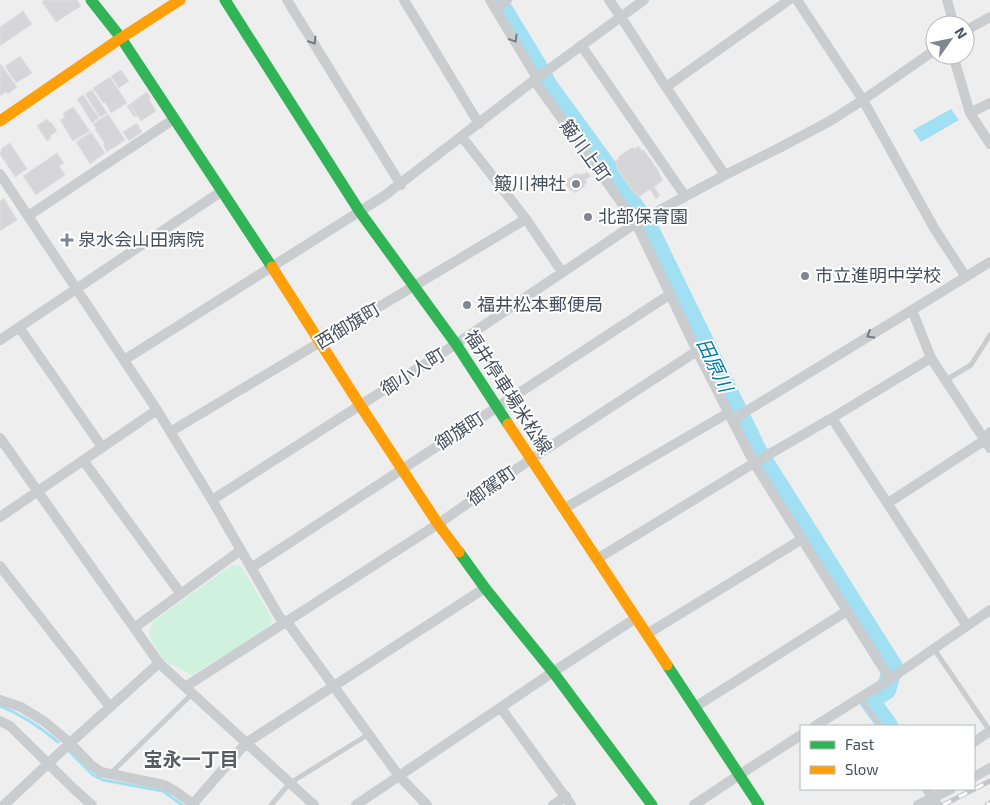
<svg xmlns="http://www.w3.org/2000/svg" width="990" height="805" font-family="'Exo 2','Noto Sans JP',sans-serif">
	<style>
		.green { fill: #d0f1de }
		.water { fill: #a1dff3 }
		.lines { fill: none; stroke-linecap: round; stroke-linejoin: round }
		.stream { stroke: #a1dff3; stroke-width: 3 }
		.river { stroke: #a1dff3; stroke-width: 20 }
		.building { fill: #d6d6d9; stroke: #e0e0e1 }
		.lane { stroke: #cacdcf; stroke-width: 5 }
		.street { stroke: #cacdcf; stroke-width: 10 }
		.fast { stroke: #30b455; stroke-width: 11 }
		.slow { stroke: #ff9f0a; stroke-width: 11 }
		.rail-casing { stroke: #c4c6c9; stroke-width: 5 }
		.rail { stroke: #fff; stroke-width: 3; stroke-dasharray: 9; stroke-linecap: butt }
		.oneway { stroke: #737c85 }
		.poi-dot { fill: #808790; stroke: #fff; stroke-width: 2 }
		.labels { text-anchor: middle; stroke-width: 4; stroke-linejoin: round; paint-order: stroke }
		.street-label { font-size: 18px; fill: #44505d; stroke: #fff }
		.poi-label { font-size: 18px; fill: #44505d; stroke: #fff; text-anchor: start }
		.water-label { font-size: 19px; font-style: italic; fill: #027ba3; stroke: #fff }
		.neighbourhood-label { font-size: 19px; font-weight: bold; fill: #595d63; stroke: #fff }
	</style>
	<rect width="100%" height="100%" fill="#efeeee"/>
	<path class="green" d="M232 565 241 566 272 618 269 629 192 675 163 660 149 636 152 622Z"/>
	<path class="water" d="M951 109 959 120 921 142 913 130Z"/>
	<g class="lines">
		<path class="stream" d="M0 706C22 715 40 727 58 742
			M69 751 93 775 103 780 163 791 182 805"/>
		<path class="river" d="M497 0 537 66 547 85 606 166 648 227 757 451 893 667 886 690 869 700 888 726"/>
	</g>
	<path class="building" d="M45 0H77L81 6 56 22 42 2Z
		M23 11 32 24 0 46V27Z
		M20 56 32 73 16 83 5 66Z
		M0 63 17 87 8 94 6 92 0 96Z
		M121 70 129 81 119 88 111 76Z
		M110 77 127 103 111 113 105 102 103 103 93 88Z
		M92 90 107 113 100 117 85 94Z
		M147 92 151 98 149 99 156 111 141 121 130 104Z
		M83 95 99 118 92 123 77 99Z
		M129 104 137 116 134 117 127 106Z
		M73 107 90 131 73 141 60 120 65 117 63 113Z
		M108 114 125 140 107 152 103 145 105 144 95 129 96 128 93 124Z
		M47 119 50 123 51 122 57 131 50 136 51 138 47 141 37 126Z
		M137 123 142 132 129 141 123 132Z
		M91 132 105 153 90 164 76 142Z
		M10 143 27 169 15 177 0 154 2 148Z
		M639 146 642 151 644 150 660 173 659 174 663 180 654 187 660 195 656 199 650 189 639 197 635 192 634 193 616 167 618 166 615 161 619 159 618 157 633 147 634 149Z
		M57 153 64 163 59 166 65 175 36 195 23 176Z
		M587 172 591 176 585 180 587 183 584 184 585 186 575 193 573 190 571 191 566 184 568 182 566 180 577 173 578 175 580 174 582 175Z
		M4 198 17 220 0 231V201Z"/>
	<g class="lines">
		<path class="lane" d="M946 380 971 365 990 335
			M934 649 990 731
			M860 698 881 726
			M110 774 192 694
			M271 805 290 783 369 734"/>
		<path class="street" d="M287 0 401 185
			M404 0 479 124
			M490 0 537 78
			M609 0 621 17 666 87 725 175
			M797 0 863 100 934 228 966 277
			M947 0 954 25
			M495 8 507 0
			M965 31 990 17
			M581 45 685 196
			M953 55 970 113 990 144
			M534 80 636 223 697 351 754 463 890 679
			M666 87 789 0
			M970 113 990 103
			M462 137 526 219 562 272
			M0 174 157 410 212 500 280 618 287 622 399 776 427 805
			M28 216 174 119
			M990 262 912 310 931 358 990 448
			M19 327 102 447
			M0 340 222 191
			M124 360 384 196 537 78 644 0
			M832 418 967 626
			M732 420 912 310
			M170 432 526 219
			M0 438 159 663 314 805
			M83 460 181 594
			M212 500 456 344 636 223 725 175 781 147 830 121 863 100 935 50
			M888 503 985 440 990 432
			M565 508 728 413
			M0 517 157 410
			M597 559 754 463 832 418 931 358
			M0 566 110 707
			M251 568 669 295
			M134 628 241 550
			M647 634 802 539
			M185 687 438 524 531 459 697 351
			M0 700 21 707 45 722 70 743 91 765 101 772 164 785 175 791 193 804
			M695 707 847 611
			M501 708 571 805
			M0 721 10 726 74 789 92 805
			M815 726 890 679 990 610
			M974 742 990 731
			M974 777 990 768
			M927 789 937 805
			M4 805 70 743 159 663
			M192 805 246 743 485 588
			M356 805 553 672 636 618
			M553 805 566 796
			M694 805 739 775 801 735
			M918 805 951 789"/>
		<path class="fast" d="M91 0 121 38 272 267
			M225 0 360 212 456 344 508 424
			M459 552 485 588 553 672 652 805
			M667 665 759 805"/>
		<path class="slow" d="M0 121 121 38 180 0
			M272 267 360 405 438 524 459 552
			M508 424 667 665"/>
		<defs>
			<path id="rail" d="M943 805 990 781
				M987 805 990 803"/>
		</defs>
		<use href="#rail" class="rail-casing"/>
		<use href="#rail" class="rail"/>
	</g>
	<defs><path id="oneway-chevron" d="M-2-3.5L2.5 0L-2 3.5" fill="none" stroke-width="1.6" stroke-linecap="round" stroke-linejoin="round" transform="scale(1.25)"/></defs>
	<g class="oneway">
		<use href="#oneway-chevron" transform="translate(514 39) rotate(59)"/>
		<use href="#oneway-chevron" transform="translate(313 41) rotate(58)"/>
		<use href="#oneway-chevron" transform="translate(870 335) rotate(149)"/>
	</g>
	<g class="poi-dot">
		<circle cx="576" cy="184" r="5"/>
		<circle cx="588" cy="217" r="5"/>
		<path d="M64.5 232.5h5v5h5v5h-5v5h-5v-5h-5v-5h5z"/>
		<circle cx="805" cy="276" r="5"/>
		<circle cx="467" cy="305" r="5"/>
	</g>
	<g class="labels">
		<g class="street-label">
			<text transform="translate(585 151) rotate(54)" y="6">簸川上町</text>
			<text transform="translate(348 326) rotate(-31)" y="6">西御旗町</text>
			<text transform="translate(413 372) rotate(-32)" y="6">御小人町</text>
			<text transform="translate(508 392) rotate(57)" y="6">福井停車場米松線</text>
			<text transform="translate(460 431) rotate(-33)" y="6">御旗町</text>
			<text transform="translate(492 486) rotate(-35)" y="6">御駕町</text>
		</g>
		<g class="poi-label">
			<text x="566" y="190" text-anchor="end">簸川神社</text>
			<text x="598" y="223">北部保育園</text>
			<text x="78" y="246">泉水会山田病院</text>
			<text x="815" y="282">市立進明中学校</text>
			<text x="477" y="311">福井松本郵便局</text>
		</g>
		<g class="water-label">
			<text transform="translate(715 365) rotate(64)" y="7">田原川</text>
		</g>
		<g class="neighbourhood-label">
			<text x="191" y="766">宝永一丁目</text>
		</g>
	</g>
	<rect x="800" y="725" width="175" height="65" fill="#ffffff" stroke="#b4b9be"/>
	<rect x="810" y="741" width="25" height="8" fill="#30b455" stroke="#b4b9be"/>
	<text x="845" y="750" font-size="15" fill="#44505d">Fast</text>
	<rect x="810" y="766" width="25" height="8" fill="#ff9f0a" stroke="#b4b9be"/>
	<text x="845" y="775" font-size="15" fill="#44505d">Slow</text>
	<g transform="translate(950 40) rotate(57)"><circle r="24" fill="#ffffff" stroke="#b4b9be"/>
	<path d="M0-4L9 19L0 12L-9 19Z" fill="#808790"/>
	<text y="-8" font-size="14" font-weight="bold" text-anchor="middle" fill="#44505d">N</text>
	</g>
</svg>
